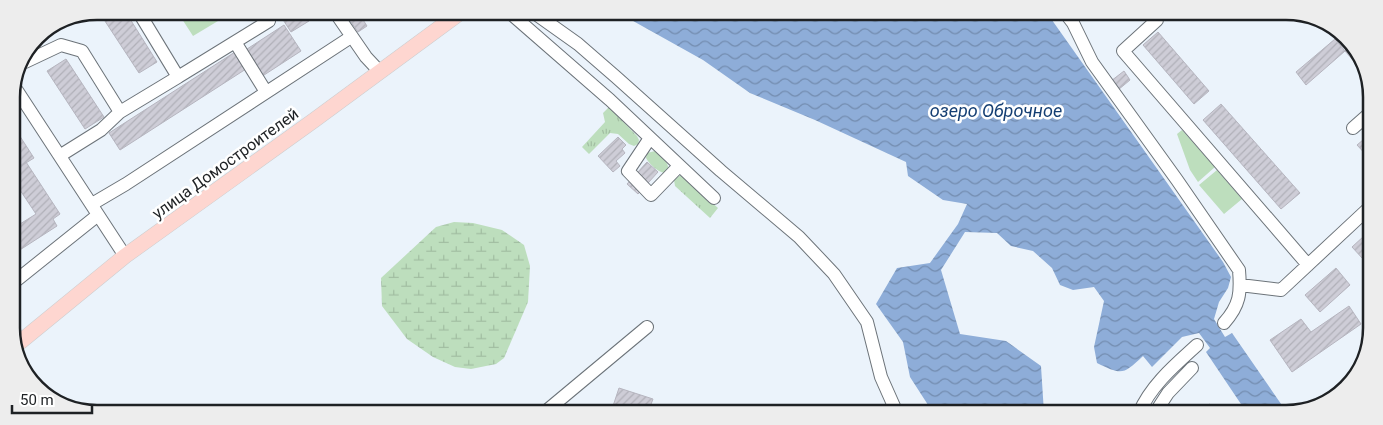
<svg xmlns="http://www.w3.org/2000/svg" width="1383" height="425" font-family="Roboto,sans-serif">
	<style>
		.grass { fill: url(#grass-tufts) }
		.wetland { fill: url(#wetland-marsh) }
		.green { fill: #bddebd }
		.water { fill: url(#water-waves) }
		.building { fill: url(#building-hatch); stroke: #b6b5bf }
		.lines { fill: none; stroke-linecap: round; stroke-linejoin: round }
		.minor-casing { stroke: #6c7379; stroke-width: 14 }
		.major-casing { stroke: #cececf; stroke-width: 16 }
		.minor { stroke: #fff; stroke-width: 12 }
		.major { stroke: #fed6d0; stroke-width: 15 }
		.labels { text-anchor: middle; stroke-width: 5; stroke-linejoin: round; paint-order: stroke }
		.street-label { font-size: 16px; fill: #1e2124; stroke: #fff }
		.water-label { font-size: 18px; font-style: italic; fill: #153f73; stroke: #fff }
		.rim { fill: none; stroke: #1e2124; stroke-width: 2.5 }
	</style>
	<defs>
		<pattern id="grass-tufts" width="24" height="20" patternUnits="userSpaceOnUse" patternTransform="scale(1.25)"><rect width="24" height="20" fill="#bddebd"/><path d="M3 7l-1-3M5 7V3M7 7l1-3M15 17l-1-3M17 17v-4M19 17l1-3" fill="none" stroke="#a2bea2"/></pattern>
		<pattern id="wetland-marsh" width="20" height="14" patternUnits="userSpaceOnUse" patternTransform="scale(1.25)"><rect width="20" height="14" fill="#bddebd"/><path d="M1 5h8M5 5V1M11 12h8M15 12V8" fill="none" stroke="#a2bea2"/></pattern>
		<pattern id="water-waves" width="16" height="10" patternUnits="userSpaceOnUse" patternTransform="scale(1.25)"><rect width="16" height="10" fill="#8eadd8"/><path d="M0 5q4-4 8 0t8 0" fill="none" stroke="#738caf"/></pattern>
		<pattern id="building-hatch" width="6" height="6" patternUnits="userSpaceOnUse" patternTransform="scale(1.25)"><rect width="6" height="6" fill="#cecdd7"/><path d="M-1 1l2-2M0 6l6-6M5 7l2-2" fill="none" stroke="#b0b0b8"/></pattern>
	</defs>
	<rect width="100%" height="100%" fill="#ebf3fb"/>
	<path class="grass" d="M609 107 637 136 639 140 638 144 634 146 629 144 618 134 610 133 589 154 582 147 605 122 603 113Z
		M655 151C661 157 670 162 668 171L664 173C657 171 649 164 646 158L647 153Z
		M679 176H682L718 208 710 218 675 186 674 180Z"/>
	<path class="wetland" d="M454 222 473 223 502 230 524 245 530 266 528 302 504 358 496 364 471 369 455 367 433 357 407 339 382 306 381 278 436 227Z"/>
	<path class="green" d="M194 11 233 12 193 36 182 19Z
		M1182 130 1215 167 1198 182 1190 170 1177 134Z
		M1217 170 1242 199 1224 214 1199 185Z"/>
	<path class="water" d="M617 12 1047 13 1223 262 1231 277 1228 288 1219 302 1214 319 1225 337 1232 333 1288 414 1247 413 1206 352 1210 348 1199 333 1182 337 1152 367 1143 356C1123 375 1122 375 1097 363L1094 347 1104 301 1094 287 1073 290 1060 285 1052 268 1033 251 1011 246 997 233 965 232 941 270 960 334 1006 341 1041 366 1044 413H936L930 408 910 377 903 342 876 304 897 268 930 263 958 224 967 204 943 200 908 176 906 162 815 120 750 93 703 60Z"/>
	<path class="building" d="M107 11H125L157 62 139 73 101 15Z
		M278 12H303L309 21 291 32Z
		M344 12H358L367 26 358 32Z
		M368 12H385L373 20Z
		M284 25 301 51 261 77 244 51Z
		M1158 32 1209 91 1194 104 1143 45Z
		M1335 39 1345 51 1306 85 1296 72Z
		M1352 46 1370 80 1345 51Z
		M235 52 246 69 120 150 109 133Z
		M66 59 104 117 85 129 47 71Z
		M1124 71 1130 80 1118 90 1111 81Z
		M1221 104 1300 193 1281 209 1203 120Z
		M12 124 34 158 16 169 12 162Z
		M1370 134V157L1369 158 1357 145Z
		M618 137 626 145 622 149 625 153 616 161 620 166 613 172 598 156Z
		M26 162 60 214 53 219 57 226 12 255V229L36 214 12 178V171Z
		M647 162 658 172 638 194 627 184Z
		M1364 236 1369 243V253L1363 259 1352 247Z
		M1336 268 1350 285 1320 312 1305 295Z
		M1349 306 1361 324 1292 372 1270 340 1301 319 1311 332Z
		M619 388 653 399 648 412H611Z
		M1209 404 1226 413H1204Z"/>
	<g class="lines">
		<defs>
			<path id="minor" d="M138 11 178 77 269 21 263 12
				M335 12 366 57 380 72
				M509 12 610 100 714 198
				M533 12 578 44 616 77 721 171 799 237 834 274 867 322 881 377 897 413
				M1066 14 1073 23 1092 62 1177 180 1239 270C1241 293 1240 305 1224 323
				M1157 20 1123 51 1308 265
				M235 42 266 92
				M25 62 61 45 82 51 120 112
				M14 86 125 256
				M1353 128 1370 113
				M650 138 628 171 651 195 679 166
				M61 155 101 130 120 112 178 77
				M92 204 126 184 351 37
				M13 283 98 215
				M1240 285 1281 290 1370 207
				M545 412 647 327
				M1139 413C1151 385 1175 365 1197 345
				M1155 413 1168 393 1192 368"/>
			<path id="major" d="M14 347 125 256 313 121 461 12"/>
		</defs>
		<use href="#minor" class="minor-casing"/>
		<use href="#major" class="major-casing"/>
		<use href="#minor" class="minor"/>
		<use href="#major" class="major"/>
	</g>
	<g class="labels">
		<g class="street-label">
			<text transform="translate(225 163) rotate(-36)" y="6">улица Домостроителей</text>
		</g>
		<g class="water-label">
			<text x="996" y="117">озеро Оброчное</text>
		</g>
	</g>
	<path d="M0 0H1383V425H0ZM97 20H1286A77 77 0 0 1 1363 97V328A77 77 0 0 1 1286 405H97A77 77 0 0 1 20 328V97A77 77 0 0 1 97 20Z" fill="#ededed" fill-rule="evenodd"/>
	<path class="rim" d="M97 20H1286A77 77 0 0 1 1363 97V328A77 77 0 0 1 1286 405H97A77 77 0 0 1 20 328V97A77 77 0 0 1 97 20Z"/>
	<path d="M12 405v8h80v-8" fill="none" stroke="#1e2124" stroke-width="2.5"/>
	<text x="20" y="405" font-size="15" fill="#1e2124" stroke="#ffffff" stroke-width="4" paint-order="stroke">50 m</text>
</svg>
